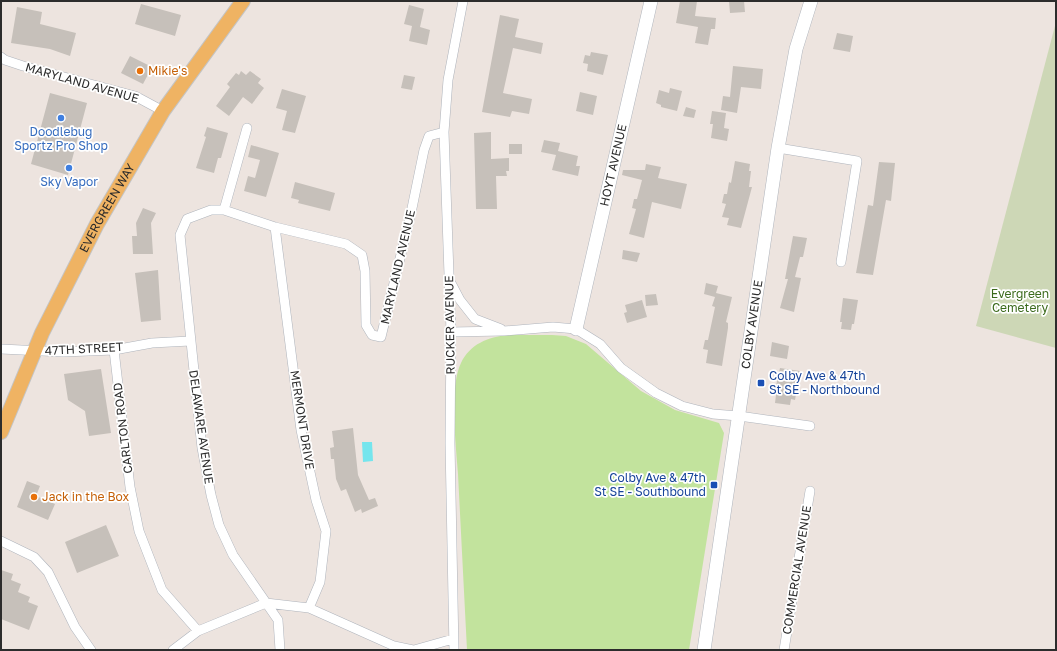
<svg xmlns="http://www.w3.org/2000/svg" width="1057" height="651" font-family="'Golos Text',sans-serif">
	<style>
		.green { fill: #c2e39d }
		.cemetery { fill: #cdd7b6 }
		.water { fill: #75e5ed }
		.building { fill: #c6c0ba }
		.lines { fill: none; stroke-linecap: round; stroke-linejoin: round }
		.street-casing { stroke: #afb4bc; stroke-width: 10 }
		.secondary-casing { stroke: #afb4bc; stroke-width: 14 }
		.primary-casing { stroke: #c4c4c4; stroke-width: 16 }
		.street { stroke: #fff; stroke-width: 9 }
		.secondary { stroke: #fff; stroke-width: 13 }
		.primary { stroke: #efb363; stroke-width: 14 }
		.food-dot { fill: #e8710a; stroke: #fff; stroke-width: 1.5 }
		.shop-dot { fill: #3f7fe0; stroke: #fff; stroke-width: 1.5 }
		.transit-dot { fill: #1a4fb4; stroke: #fff; stroke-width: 1.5 }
		.labels { text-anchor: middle; stroke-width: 3.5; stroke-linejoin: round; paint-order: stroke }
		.food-label { font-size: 12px; fill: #c56008; stroke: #fff; text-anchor: start }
		.street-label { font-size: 12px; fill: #2c2c2c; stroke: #fff }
		.shop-label { font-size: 12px; fill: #366cbe; stroke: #fff }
		.park-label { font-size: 12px; fill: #3b6a1c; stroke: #fff }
		.transit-label { font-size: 12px; fill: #164399; stroke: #fff; text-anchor: start }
	</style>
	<rect width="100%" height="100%" fill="#ede4df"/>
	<path class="green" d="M508 335H552L566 336 586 344 641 391 675 410 719 423 724 433 689 650H467C464 591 461 533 458 474 456 446 449 387 461 363 470 344 488 337 508 335Z"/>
	<path class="cemetery" d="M1056 22V348L976 326Z"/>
	<path class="water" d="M362 442H372L373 461 363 462Z"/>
	<path class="building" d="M680 1H697L695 16 716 18 715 29H711L708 45 695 43 698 27 676 23Z
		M729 1H744L745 12 730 13Z
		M141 4 181 15 175 36 135 24Z
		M409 5 424 9 420 27 430 30 427 45 409 41 412 26 404 24Z
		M17 7 42 12 40 24 76 33 70 56 50 49 11 43Z
		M500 15 519 19 515 37 543 43 541 54 513 48 503 93 532 99 529 114 512 111 510 117 482 112Z
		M837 33 853 36 850 52 833 49Z
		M591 52 608 55 603 75 587 71 588 64 583 63 585 55 590 56Z
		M130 56 152 67 143 84 121 73Z
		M733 66 763 69 761 89 741 87 737 113 721 110 723 96 730 97Z
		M241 71 246 75 250 71 261 79 258 83 264 88 252 104 243 97 229 116 216 106 230 87 227 84 236 73 239 75Z
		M404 75 415 77 412 90 401 88Z
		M670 88 682 91 677 111 661 107V105L656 103 659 90 669 93Z
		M282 89 306 96 295 133 282 130 287 111 276 108Z
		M580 92 597 96 593 115 576 111Z
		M50 93 87 103 68 175 31 164Z
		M686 107 696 110 694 118 683 116Z
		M712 111 726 113 724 128 729 129 727 141 711 138 713 124H710Z
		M207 127 228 133 221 158H218L214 173 196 168 206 137 204 136Z
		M491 132V159L509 158V171H506L507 176H496L497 209H476L474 133Z
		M544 140 560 143 558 151 578 156 576 166H580L578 176 552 170 556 155 541 152Z
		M509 144H522V154H509Z
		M251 145 279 153 266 197 244 191 248 176 255 178 260 160 248 157Z
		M735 161 750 164 749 171H751L749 187H752L741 228 727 225 729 218 722 217 726 204 722 203 724 194H727L729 182 731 183Z
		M879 162 895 163 891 201 886 200 873 275 856 273 868 205 873 206Z
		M646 164 661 167 658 178 687 184 681 209 652 202 644 238 629 234 636 209 632 208 634 199H637L642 180 622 175 623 170H645Z
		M295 182 335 193 330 211 298 203 299 200 291 198Z
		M143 208 156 213 151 223 153 254H133L132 236H137L136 223Z
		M793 236 807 238 803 257H800L795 277 801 278 794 312 780 308 788 279H785Z
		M623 250 640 253 637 262 622 259Z
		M158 270 161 320 141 322 135 273Z
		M706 283 718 286 716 293 732 297 726 322 728 323V328L722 366 706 363 708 350 703 349 705 340H708L715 307 712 306 715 297 704 294Z
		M656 294 658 305 646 306 645 295Z
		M843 298 858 300 854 324H852L851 330 841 329 842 322H840Z
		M642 300 647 317 627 323 624 313 627 312 625 305Z
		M772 342 789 346 787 359 770 356Z
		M780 368 800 371 795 400 791 399 790 405 775 403 776 395H774Z
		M101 369 111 433 89 436 85 411 68 400 64 374Z
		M353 428 358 475 369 500 375 498 378 506 362 513 361 509 355 512 346 489 341 491 336 479 334 459H331L330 448 334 447 332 431Z
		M27 481 40 486 36 496 55 504 48 520 17 507Z
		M106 525 119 556 77 573 65 542Z
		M1 570 13 574 11 580 21 584 18 592 30 597 28 602 38 606 29 630 1 619Z"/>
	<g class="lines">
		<defs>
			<path id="street" d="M1 57 5 60 23 66 135 96 163 111
				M778 148 857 161 841 262
				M224 210 247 128
				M275 227 301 430 316 500 326 531 320 582 309 608
				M451 283 460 300 475 319 501 329
				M451 332 504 331 553 327 576 329 600 344 621 368 656 393 682 406 713 414 739 416 810 426
				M1 349 63 352 114 350 152 343 190 341
				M114 350 130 487 139 531 162 590 198 631
				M1 541 34 557 48 572 75 627 91 650
				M173 650 198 631 266 603 309 608 394 646 413 650
				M280 650 278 620 233 555 219 525 211 495 202 448 180 235 187 219 211 210H224L275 227 346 244 362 255 365 271 366 325 372 335 381 337 411 213 424 150 429 136 444 132
				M414 650 453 639
				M454 650 450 443 451 332 444 132 448 80 463 1
				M784 650 810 491"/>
			<g id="secondary">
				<path id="s1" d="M576 329 651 1"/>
				<path id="s2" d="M704 650 778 148 796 49 811 1"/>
			</g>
			<g id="primary">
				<path id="s3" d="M1 432 42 333 97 224 163 111 243 1"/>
			</g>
		</defs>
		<use href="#street" class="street-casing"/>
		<use href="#secondary" class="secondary-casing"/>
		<use href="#primary" class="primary-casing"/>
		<use href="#street" class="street"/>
		<use href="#secondary" class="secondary"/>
		<use href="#primary" class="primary"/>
	</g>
	<g class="food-dot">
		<circle cx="140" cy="71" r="4"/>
		<circle cx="34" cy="497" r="4"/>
	</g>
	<g class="shop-dot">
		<circle cx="61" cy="118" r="4"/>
		<circle cx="69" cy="168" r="4"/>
	</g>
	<g class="transit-dot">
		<rect x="757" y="379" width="8" height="8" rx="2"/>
		<rect x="710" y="481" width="8" height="8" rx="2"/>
	</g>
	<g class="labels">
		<g class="food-label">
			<text x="148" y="75">Mikie's</text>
			<text x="42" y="501">Jack in the Box</text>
		</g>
		<g class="street-label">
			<text transform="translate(82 83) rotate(16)" y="4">MARYLAND AVENUE</text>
			<text dy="4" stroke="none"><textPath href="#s1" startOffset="168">HOYT AVENUE</textPath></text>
			<text dy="4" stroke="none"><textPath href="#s3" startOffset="248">EVERGREEN WAY</textPath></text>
			<text transform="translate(398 267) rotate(-77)" y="4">MARYLAND AVENUE</text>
			<text dy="4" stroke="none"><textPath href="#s2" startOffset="329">COLBY AVENUE</textPath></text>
			<text transform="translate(450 325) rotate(-91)" y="4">RUCKER AVENUE</text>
			<text transform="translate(84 349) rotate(-3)" y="4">47TH STREET</text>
			<text transform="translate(302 420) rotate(81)" y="4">MERMONT DRIVE</text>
			<text transform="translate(201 427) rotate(82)" y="4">DELAWARE AVENUE</text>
			<text transform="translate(123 428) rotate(-97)" y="4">CARLTON ROAD</text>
			<text transform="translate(797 570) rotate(-81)" y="4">COMMERCIAL AVENUE</text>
		</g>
		<g class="shop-label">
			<text x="61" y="136">Doodlebug<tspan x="61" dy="14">Sportz Pro Shop</tspan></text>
			<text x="69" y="186">Sky Vapor</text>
		</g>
		<g class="park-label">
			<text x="1020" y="298">Evergreen<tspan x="1020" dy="14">Cemetery</tspan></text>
		</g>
		<g class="transit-label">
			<text x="769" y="380">Colby Ave &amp; 47th<tspan x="769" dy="14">St SE - Northbound</tspan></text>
			<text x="706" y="482" text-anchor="end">Colby Ave &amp; 47th<tspan x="706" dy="14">St SE - Southbound</tspan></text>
		</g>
	</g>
	<rect width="1057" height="651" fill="none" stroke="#2c2c2c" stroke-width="4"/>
</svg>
